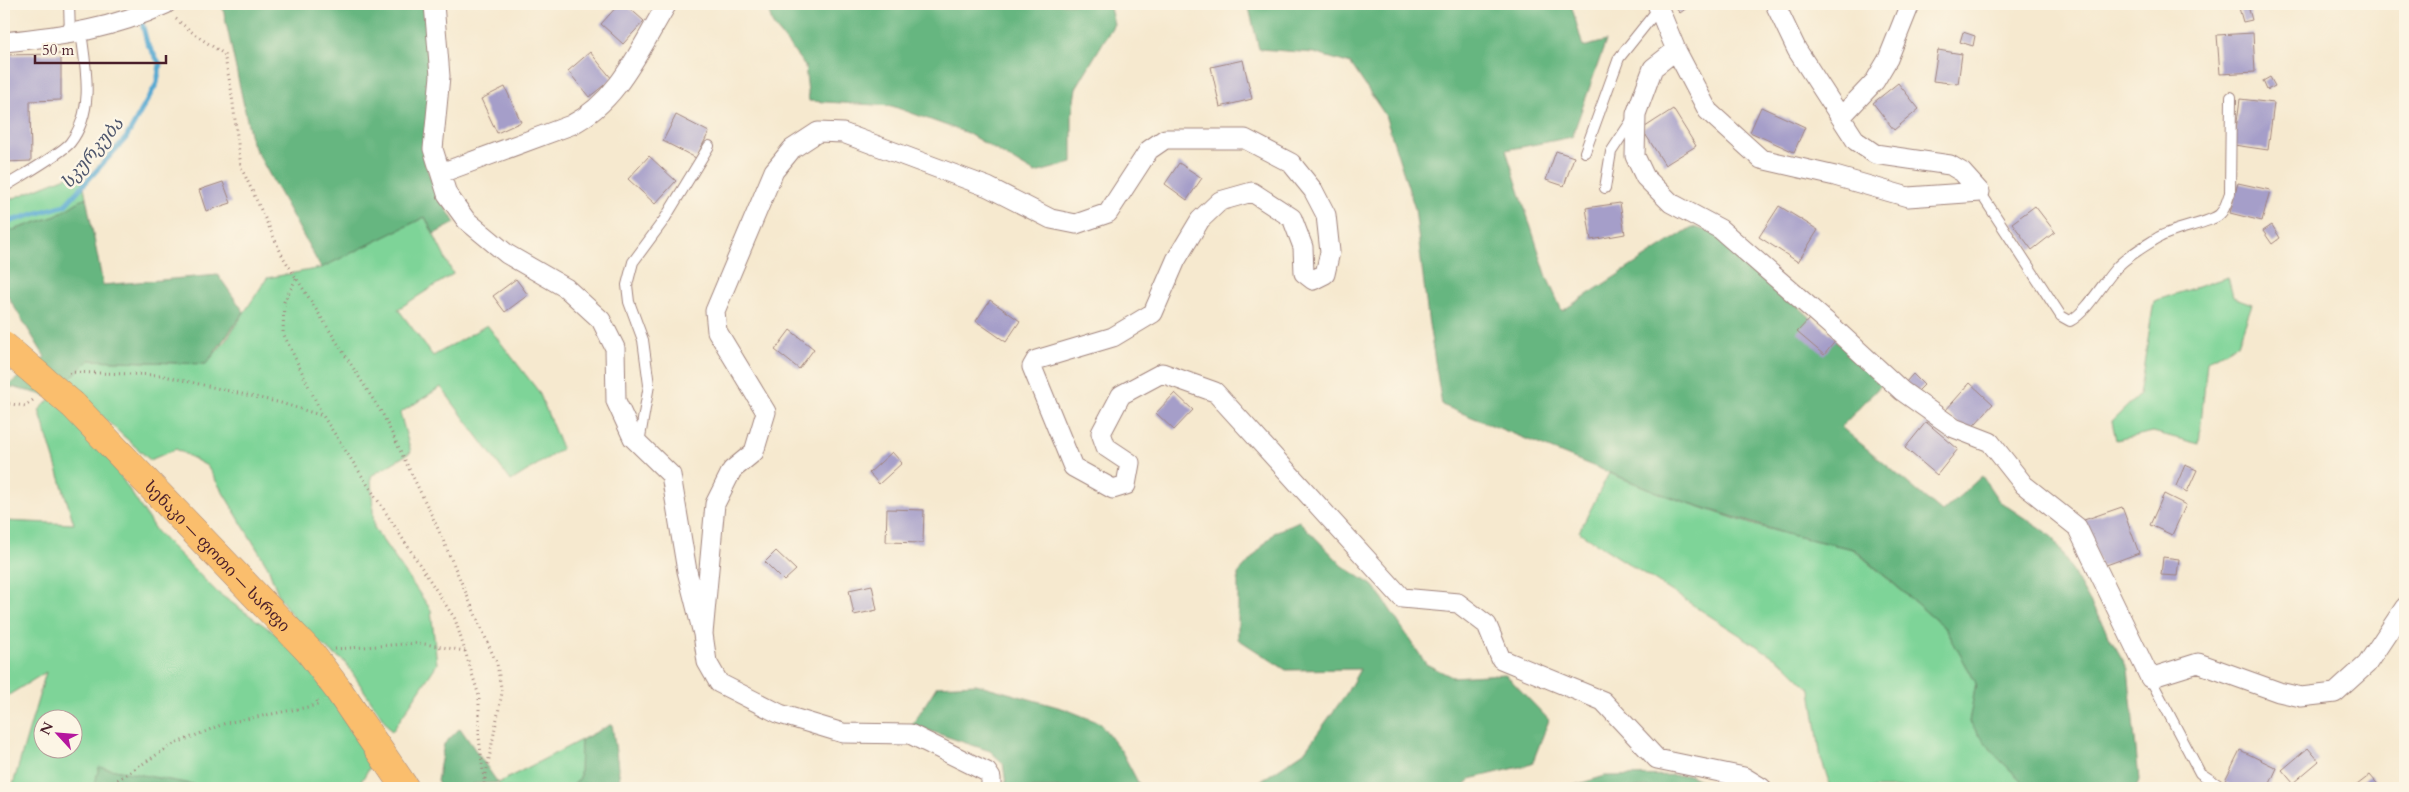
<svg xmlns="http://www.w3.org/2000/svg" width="2409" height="792" font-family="Cardo,'Noto Serif Georgian',serif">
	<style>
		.green { fill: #7ed498; stroke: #647a62; fill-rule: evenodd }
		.forest { fill: #66b680; stroke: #586a56 }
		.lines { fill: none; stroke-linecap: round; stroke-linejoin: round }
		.stream { stroke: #55a9d1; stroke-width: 5 }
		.building { fill: #a59ec9 }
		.lane-casing { stroke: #a0847d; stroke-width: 12 }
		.street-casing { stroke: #a0847d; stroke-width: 21 }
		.highway-casing { stroke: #a0847d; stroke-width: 29 }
		.path { stroke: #a0847d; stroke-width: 3; stroke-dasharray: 1 4; stroke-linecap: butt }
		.lane { stroke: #fff; stroke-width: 10 }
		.street { stroke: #fff; stroke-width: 19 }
		.highway { stroke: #fabe6d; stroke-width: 28 }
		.highway-bridge-casing { stroke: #a0847d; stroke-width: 29; stroke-linecap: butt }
		.highway-bridge { stroke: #fabe6d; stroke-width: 28 }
		.labels { text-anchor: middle; stroke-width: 5; stroke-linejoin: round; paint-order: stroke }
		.street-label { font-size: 16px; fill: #4a1f2b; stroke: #fcf5e5 }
		.water-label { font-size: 18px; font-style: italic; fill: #4e566d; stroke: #fcf5e5 }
	</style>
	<rect width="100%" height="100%" fill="#fcf5e5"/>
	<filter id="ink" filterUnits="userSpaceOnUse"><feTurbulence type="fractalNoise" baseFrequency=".02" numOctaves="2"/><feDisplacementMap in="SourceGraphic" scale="10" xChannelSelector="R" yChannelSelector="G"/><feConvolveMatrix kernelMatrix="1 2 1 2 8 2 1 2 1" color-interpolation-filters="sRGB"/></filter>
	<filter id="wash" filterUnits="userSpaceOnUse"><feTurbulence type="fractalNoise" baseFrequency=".0096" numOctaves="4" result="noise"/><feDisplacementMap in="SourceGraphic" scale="20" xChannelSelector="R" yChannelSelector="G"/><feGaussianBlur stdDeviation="1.12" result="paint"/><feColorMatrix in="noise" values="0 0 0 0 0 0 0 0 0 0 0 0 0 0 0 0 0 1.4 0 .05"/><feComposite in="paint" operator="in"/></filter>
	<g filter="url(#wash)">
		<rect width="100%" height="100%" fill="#f6e9cf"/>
		<path class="green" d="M81 171 86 197 56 216 4 233V202Z
			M425 217 453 274 398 309 433 356 487 325 539 392 562 449 511 481 441 387 400 413 411 452 371 476 374 528 431 610 437 664 392 732 345 662 303 631 279 597 268 567 207 466 176 449 150 460 65 383 89 360 206 364 226 340 267 278 321 268Z
			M2228 277 2233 297 2252 304 2238 344 2207 361 2199 444 2153 432 2116 440 2112 421 2139 395 2154 301Z
			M52 397 109 458 156 531 218 593 289 643 376 757 357 788H213L99 768 94 788H12L46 672 4 698V521L74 524 39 410ZM42 720H72V750H42Z
			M1609 473 1667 496 1754 525 1790 535 1853 549 1946 629 1976 683 1969 722 1998 758 2029 788H1831L1821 759 1811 690 1785 664 1579 532Z
			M581 740 580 778 571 788H500L498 783Z"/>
		<path class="forest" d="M222 4H425L431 83 423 158 435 190 455 223 434 234 425 217 321 268 252 143Z
			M766 4H1109L1114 24 1076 88 1072 114V163L1035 173 967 133 892 106 809 101 805 66 773 25Z
			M1248 4H1571L1583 47 1606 41 1572 137 1506 150 1547 277 1562 311 1692 227 1717 233 1883 383 1841 427 1942 512 1982 476 1999 501 2053 537 2128 669 2139 780 2136 788H2029L1998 758 1969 722 1976 683 1946 629 1854 549 1790 535 1667 496 1442 405 1428 318 1415 209 1385 115 1351 64 1314 53 1259 49Z
			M86 197 103 285 218 275 244 312 206 364 89 360 52 397 7 386 45 357 4 290V233L56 216Z
			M1299 521 1343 566 1375 587 1426 664 1452 677 1505 674 1549 720 1532 764 1470 779 1462 788H1250L1304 752 1346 694 1360 669 1286 670 1238 639V574L1275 532Z
			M976 684 1065 709 1100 723 1122 752 1141 788H1004L1006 784 1003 763 990 751 912 725 937 686Z
			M612 724 621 788H571L580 778 581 740Z
			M460 728 498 783 473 784V788H441L437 781 444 744Z
			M99 767 213 788H94Z
			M1690 775 1717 788H1565L1605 776Z"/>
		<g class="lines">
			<path class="stream" d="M4 223 65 205 126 138 157 83 160 64 147 43 141 19"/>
		</g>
		<g id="blocks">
			<path class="building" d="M619 4H628L627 6 644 21 623 44 601 24Z
				M1672 4H1692L1680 13Z
				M2248 6 2252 20 2243 22 2239 8Z
				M1963 32 1975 36 1973 46 1960 42Z
				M2253 33 2255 72 2220 74 2217 35Z
				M1938 50 1962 54 1958 84 1933 81Z
				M590 52 612 79 589 97 568 71Z
				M61 54V100L30 101 31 161 4 162V55Z
				M1243 60 1252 99 1220 107 1211 67Z
				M2270 77 2275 86 2267 90 2263 81Z
				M1898 83 1919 109 1894 130 1873 103Z
				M505 87 521 122 497 133 481 99Z
				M2240 99 2274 103 2268 150 2234 145Z
				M1761 107 1805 127 1794 152 1750 132Z
				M1673 109 1696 146 1665 165 1642 129Z
				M676 115 709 132 696 158 663 141Z
				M1556 151 1574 157 1564 186 1546 180Z
				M649 156 676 181 655 204 628 179Z
				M1179 163 1202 178 1187 200 1165 184Z
				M223 182 231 203 206 211 199 190Z
				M2238 183 2270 190 2262 221 2230 213Z
				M1620 203 1625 234 1591 240 1586 208Z
				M1779 206 1818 230 1798 262 1759 237Z
				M2035 206 2055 232 2032 250 2012 223Z
				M2272 225 2280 238 2272 244 2263 231Z
				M516 279 528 295 505 312 493 296Z
				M990 300 1020 321 1006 342 976 321Z
				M1811 317 1837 339 1824 355 1797 332Z
				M790 330 814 349 799 369 775 350Z
				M1913 374 1924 385 1916 393 1905 383Z
				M1970 383 1993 404 1968 432 1945 411Z
				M1175 393 1193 410 1174 430 1156 413Z
				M1926 422 1958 449 1937 475 1905 448Z
				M892 452 902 463 879 484 869 473Z
				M2185 465 2197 470 2187 492 2176 486Z
				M2164 494 2186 505 2172 535 2150 525Z
				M2122 507 2139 553 2101 567 2084 520Z
				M887 509 924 510 923 543 886 542Z
				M776 551 796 570 784 581 765 562Z
				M2163 557 2179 559 2177 576 2161 575Z
				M872 585 877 610 854 615 849 590Z
				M2308 748 2319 761 2293 783 2282 770Z
				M2240 750 2277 768 2268 788H2238L2224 782Z
				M2370 775 2381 788H2353Z"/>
		</g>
	</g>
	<g filter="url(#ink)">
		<use href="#blocks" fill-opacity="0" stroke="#a0847d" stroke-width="1"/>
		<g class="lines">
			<defs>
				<path id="lane" d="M69 4 70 34
					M1585 152 1619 58 1659 8
					M4 187C18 178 62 153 70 143 95 111 86 69 81 32
					M1605 188 1611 152 1634 117
					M1980 192 2061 316 2070 321C2088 311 2103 282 2118 266 2129 255 2143 247 2156 239 2172 228 2212 223 2220 214 2226 208 2227 200 2230 193L2231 97
					M639 443 649 385 643 340 629 302 627 285 633 262 664 220 709 146
					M2150 678 2200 773 2223 788"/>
				<path id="street" d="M434 4 440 76 433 149 447 194 466 220 507 254 566 288 601 320 615 348 616 401 633 438 671 475 687 571 703 634 707 662 719 683 780 714 843 733 910 734 987 772 991 778V788
					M1657 4 1676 50 1708 111 1761 159 1835 176 1908 197 1980 192
					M1775 4 1797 50 1856 141 1875 154 1950 165 1962 172 1980 192
					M4 42C63 36 112 29 166 4
					M1676 50 1653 68 1636 114 1635 156 1645 177 1671 203 1720 229 1836 330 1902 391 1954 428 1990 442 2024 485 2077 527 2150 678 2198 663 2279 692 2301 697 2335 693 2367 664 2405 607
					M1841 117 1875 81 1888 59 1910 4
					M441 173 571 125C619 101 640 48 667 4
					M703 634 715 504 732 470 754 452 766 412 717 331 715 311 774 171 792 149 818 132 843 133 988 187 1051 219 1076 224 1108 213 1149 150 1165 139H1245L1291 163 1313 190 1326 215 1330 252 1325 274 1313 280 1304 273 1303 247 1292 218 1252 192 1220 201 1200 220 1176 260 1153 313 1113 337 1036 360 1032 367 1073 467 1113 489 1126 485 1130 463 1106 447 1101 433 1121 395 1162 373 1215 392 1402 598 1458 603 1487 625 1501 659 1603 701 1657 759 1744 777 1762 788"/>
				<g id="highway">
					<path id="s1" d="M73 405 309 651 337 688 405 788"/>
				</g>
			</defs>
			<use href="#lane" class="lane-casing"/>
			<use href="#street" class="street-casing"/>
			<use href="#highway" class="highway-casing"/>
			<path class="path" d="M176 19 197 36 224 54 231 88 241 167 283 257 383 415 435 522 497 664 502 693 484 784
				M296 279 284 302 283 333 323 416
				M69 372 160 375 281 403 323 416 455 619 479 696V737L485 788
				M4 403 25 406 33 400
				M335 649 419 643 465 651
				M105 788 172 745 226 723 318 705 317 700"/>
			<use href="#lane" class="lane"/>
			<use href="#street" class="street"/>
			<use href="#highway" class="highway"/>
			<defs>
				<path id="highway-bridge" d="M4 346 73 405"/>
			</defs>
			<use href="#highway-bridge" class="highway-bridge-casing"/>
			<use href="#highway-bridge" class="highway-bridge"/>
		</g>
	</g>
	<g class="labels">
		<g class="street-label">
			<text dy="6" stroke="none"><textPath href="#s1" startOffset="209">სენაკი — ფოთი — სარფი</textPath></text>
		</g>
		<g class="water-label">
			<text transform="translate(92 153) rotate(-50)" y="6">სკურკუბა</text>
		</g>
	</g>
	<rect width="2409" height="792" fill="none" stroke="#fcf5e5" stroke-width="20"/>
	<g transform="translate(58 734) rotate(296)"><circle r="24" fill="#fcf5e5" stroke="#b59f9b"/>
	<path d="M0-4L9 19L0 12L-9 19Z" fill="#b5179e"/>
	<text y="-8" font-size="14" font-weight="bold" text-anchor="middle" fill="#4a1f2b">N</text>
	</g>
	<path d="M35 55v8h131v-8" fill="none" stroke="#4a1f2b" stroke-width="2.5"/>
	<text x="42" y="55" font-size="15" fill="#4a1f2b" stroke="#fcf5e5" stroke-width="4" paint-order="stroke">50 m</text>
</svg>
